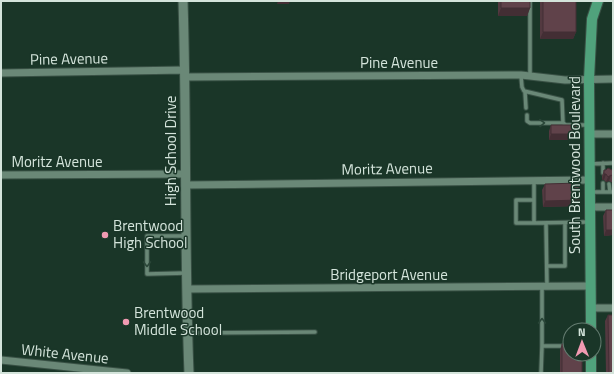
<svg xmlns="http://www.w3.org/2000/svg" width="614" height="374" font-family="'Titillium Web',sans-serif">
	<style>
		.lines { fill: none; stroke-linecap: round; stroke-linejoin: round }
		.service-casing { stroke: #395145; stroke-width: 5.5 }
		.minor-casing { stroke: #395145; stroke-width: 9 }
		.tertiary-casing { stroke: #395145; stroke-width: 11 }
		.primary-casing { stroke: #395145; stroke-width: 12 }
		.service { stroke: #6a8877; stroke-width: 3.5 }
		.minor { stroke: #6a8877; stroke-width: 7 }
		.tertiary { stroke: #6a8877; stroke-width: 9 }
		.primary { stroke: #50a27c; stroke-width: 10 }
		.wall { fill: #533940 }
		.shaded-wall { fill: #432e34 }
		.building { fill: #60424a; stroke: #432e34 }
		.oneway { stroke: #2a4638 }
		.poi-dot { fill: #f19ab2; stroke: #1a3628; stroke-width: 1.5 }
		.labels { text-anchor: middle; stroke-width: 3; stroke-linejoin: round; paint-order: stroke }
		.street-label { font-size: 15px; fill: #d4e4db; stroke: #1a3628 }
		.poi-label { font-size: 15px; fill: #d4e4db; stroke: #1a3628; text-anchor: start }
	</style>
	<rect width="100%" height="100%" fill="#1a3628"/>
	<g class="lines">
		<defs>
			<path id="service" d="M530 1V75
				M521 76 522 87 524 91 562 100 563 123
				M525 92 526 108
				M527 115V121L530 123H563L566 125H588
				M603 163V173
				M590 164 613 163
				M534 181V223L588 222
				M609 184 610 192H613
				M591 192H610
				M603 192V183
				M534 200H516V223H534
				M546 223 547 286
				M185 236H147V274L186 273
				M547 266H565V223
				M542 287V346H570
				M188 333 315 332
				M541 373 542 346"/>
			<path id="minor" d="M1 73 185 70
				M185 77 521 75 565 80 613 79
				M589 134H613
				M1 175 186 174
				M186 185 589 180
				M589 207H613
				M187 289 590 286
				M590 308H613
				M1 360 127 373"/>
			<path id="tertiary" d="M183 1C187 125 184 249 189 373"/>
			<path id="primary" d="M591 330 589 79 592 19 598 1
				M591 373V354"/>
		</defs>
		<use href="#service" class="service-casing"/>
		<use href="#minor" class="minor-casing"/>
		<use href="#tertiary" class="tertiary-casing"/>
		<use href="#primary" class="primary-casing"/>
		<use href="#service" class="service"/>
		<use href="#minor" class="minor"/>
		<use href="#tertiary" class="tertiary"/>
		<use href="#primary" class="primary"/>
	</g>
	<path class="wall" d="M498 1H530V8L527 16H498Z
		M540 1H576V32L573 39H540Z
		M551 125 576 134 574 140H549V131Z
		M613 169V183L609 181 606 182 604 180H602V176L604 170H612Z
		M545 184 577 206 543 207 542 190Z
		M606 210H613V235L604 236 603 216Z
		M608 315 613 373H606L605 321Z
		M562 344 582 373H560V350Z"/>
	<path class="shaded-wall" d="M278 1H290L289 4H277Z
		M501 8H530L527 16H498Z
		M543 32H576L573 39H540Z
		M551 134H576L574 140H549Z
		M604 174H606L604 180H602Z
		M611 175 609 181 606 182 608 177Z
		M579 200 577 206 543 207 545 201Z
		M606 230H613V235L604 236Z"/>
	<path class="building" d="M501 1H530V8H501Z
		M543 1H576V32H543Z
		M551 125H576V134H551Z
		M608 168 612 170 613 169V176L611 175 608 177 606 174H604V170H606Z
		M579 183V200L545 201V184Z
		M606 210H613V230H606Z
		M608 315H613V373H609Z
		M562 344H570V354H582V373H562Z"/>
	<defs><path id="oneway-chevron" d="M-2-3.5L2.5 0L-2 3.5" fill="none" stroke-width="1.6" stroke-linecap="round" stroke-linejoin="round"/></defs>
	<g class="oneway">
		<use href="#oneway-chevron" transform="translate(542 123) rotate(-1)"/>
		<use href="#oneway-chevron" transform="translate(147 264) rotate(90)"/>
		<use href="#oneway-chevron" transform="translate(542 321) rotate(-90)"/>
	</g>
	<g class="poi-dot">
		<circle cx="105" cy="235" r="4"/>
		<circle cx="126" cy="322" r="4"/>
	</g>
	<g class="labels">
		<g class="street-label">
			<text transform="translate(69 59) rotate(-1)" y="5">Pine Avenue</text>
			<text x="399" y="68">Pine Avenue</text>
			<text transform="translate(171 151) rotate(-90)" y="5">High School Drive</text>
			<text x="57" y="167">Moritz Avenue</text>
			<text transform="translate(575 165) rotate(-90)" y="5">South Brentwood Boulevard</text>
			<text transform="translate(387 169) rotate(-1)" y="5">Moritz Avenue</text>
			<text x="389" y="280">Bridgeport Avenue</text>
			<text transform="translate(65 354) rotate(6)" y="5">White Avenue</text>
		</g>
		<g class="poi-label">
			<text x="113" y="231">Brentwood<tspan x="113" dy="17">High School</tspan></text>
			<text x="134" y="318">Brentwood<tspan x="134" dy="17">Middle School</tspan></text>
		</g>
	</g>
	<rect width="614" height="374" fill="none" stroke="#d4e4db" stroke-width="4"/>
	<g transform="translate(582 342) rotate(359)"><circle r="19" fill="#1a3628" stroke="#647c70"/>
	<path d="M0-3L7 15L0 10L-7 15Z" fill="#f19ab2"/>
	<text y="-6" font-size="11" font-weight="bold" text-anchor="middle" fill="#d4e4db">N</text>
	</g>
</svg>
